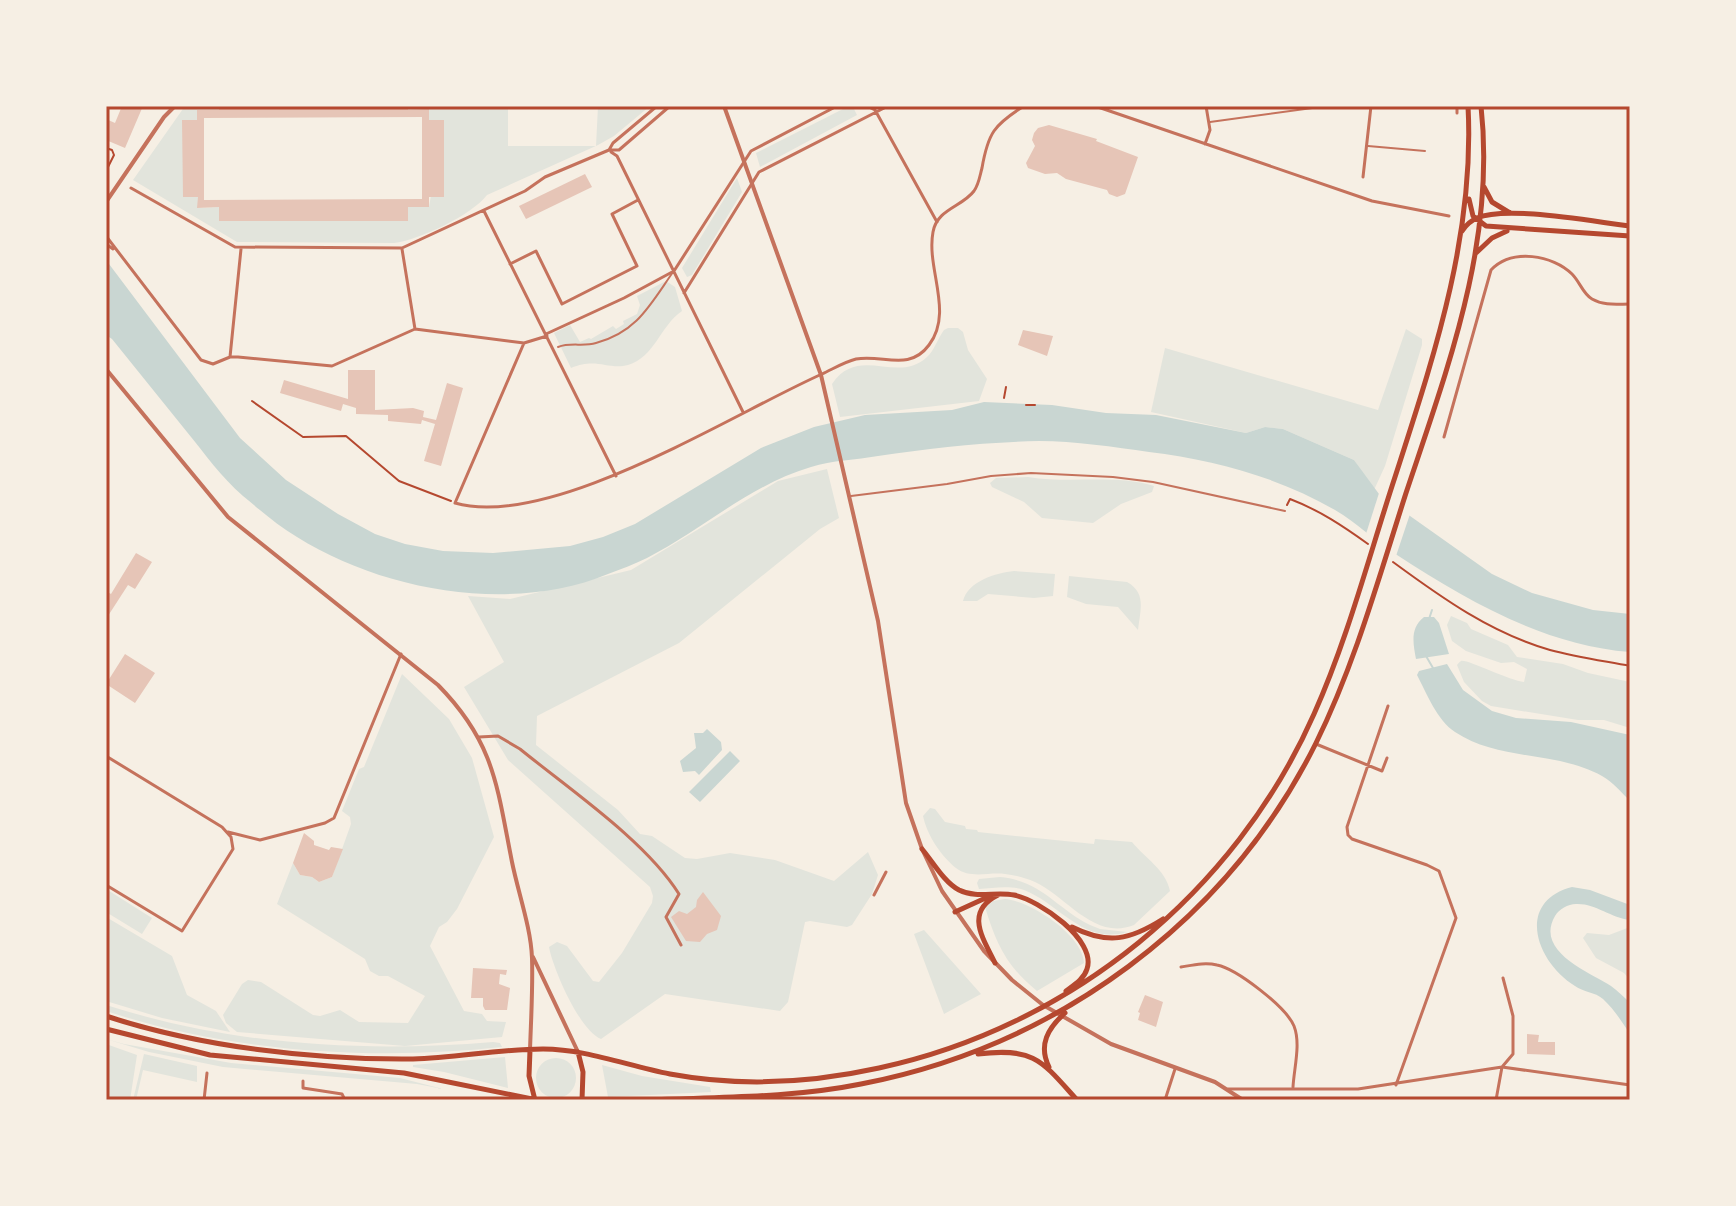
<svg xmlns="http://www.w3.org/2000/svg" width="1736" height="1206" font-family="'Roboto Condensed',sans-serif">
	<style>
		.green { fill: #e2e4dc }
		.water { fill: #c9d6d2 }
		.pier { fill: #f6efe4 }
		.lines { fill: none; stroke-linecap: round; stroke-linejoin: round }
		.stream { stroke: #c9d6d2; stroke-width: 2 }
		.building { fill: #e6c5b7; fill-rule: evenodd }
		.path { stroke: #b5482f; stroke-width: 2 }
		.service { stroke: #c5725c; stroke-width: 2 }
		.pedestrian { stroke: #c5725c; stroke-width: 2 }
		.minor { stroke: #c5725c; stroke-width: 3 }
		.tertiary { stroke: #c5725c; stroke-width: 4 }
		.primary { stroke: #b5482f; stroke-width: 5 }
		.neatline { fill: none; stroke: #b5482f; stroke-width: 3 }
	</style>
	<rect width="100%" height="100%" fill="#f6efe4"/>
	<path class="green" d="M185 106H219V110H197V120L183 121V197H198V208L219 207V221H407L408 207H429L444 120H429V110H408V106H508V146H596L598 106H650L614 136 598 145 487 195C472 215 419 240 394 243L237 242 133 180Z
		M847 107 854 109 857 115 760 167 756 153Z
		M737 178 742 192 692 275 687 277 682 268Z
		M666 281 675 287 682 311C660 326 655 357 628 365 608 370 596 357 571 368L554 333 570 325 580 342 589 338 591 339 613 326 616 329 624 324 623 321 637 314 640 305 637 296Z
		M948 328H958L963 332 968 350 987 379 979 401 840 417 832 384C859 344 897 385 927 357 934 351 938 338 944 330Z
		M1406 329 1422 339V345L1385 466 1374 490 1354 460 1283 429 1265 427 1246 433 1151 412 1165 348 1378 410Z
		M827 469 839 518 820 529 679 643 537 716 536 745 618 810 640 834 652 836 685 858 697 859 730 853 775 860 834 881 868 852 878 875 872 894 852 925 847 927 810 921 805 922 788 1002 780 1011 665 994 601 1039C580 1031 553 969 549 947L557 942 567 946 593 981 599 982 622 953 652 903 653 896 650 887 508 760 464 687 504 662 468 596 510 599 631 570 778 481Z
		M1028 477C1070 484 1114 474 1154 486L1152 492 1121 504 1093 523 1042 518 1024 502 992 487 990 483 996 478Z
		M1014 571 1055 574 1053 596 1034 598 988 594 977 601H963C968 581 996 573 1014 571Z
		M1069 576 1127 582C1147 593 1140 611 1138 630L1118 607 1086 604 1067 597Z
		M1451 616 1467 623 1471 629 1508 645 1517 657 1563 664 1588 673 1630 682V728L1604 720H1578L1491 706 1482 701 1464 682 1457 665C1458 664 1459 662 1461 661 1467 659 1510 681 1524 682L1527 669 1514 662 1501 663 1466 651 1452 641 1447 625Z
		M402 674 449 719 472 758 494 837 457 909 447 922 439 927 430 946 464 1011 482 1014 487 1021 506 1022 502 1037 405 1046 237 1032 226 1023 223 1015 242 984 248 980 261 982 313 1015 320 1016 340 1010 359 1022 408 1023 425 996 388 976H379L370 971 365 959 277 904 293 863 300 875 312 877 319 882 332 877 351 824 350 817 342 811 359 769 364 767Z
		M930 808 935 809 945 822 965 826 966 829 977 830 978 832 1094 844 1095 839 1132 842C1145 858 1166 870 1170 891L1134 925C1094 941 1066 896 1035 882 1025 878 1015 875 1005 874 988 872 970 879 956 868 941 856 927 835 923 816Z
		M1000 877C1042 881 1056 908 1090 925L1100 929 1127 932C1083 945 1060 904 1024 890 1010 885 993 888 979 889L977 883 979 879Z
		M106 889 152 918 142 934 106 912Z
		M1005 899C1030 901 1083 935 1084 963L1037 991C1006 966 996 943 985 907L993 901Z
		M106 917 172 956 187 995 216 1011 230 1032 162 1018 106 1001Z
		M1630 927V980L1624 973 1596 958 1583 938 1587 933 1609 935Z
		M924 930 981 994 944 1014 914 934Z
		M106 1005C230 1045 364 1053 493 1042L500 1043 502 1047C373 1061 230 1052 106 1011Z
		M106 1039 124 1044 231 1063 400 1078 443 1089 417 1084 223 1067 149 1052Z
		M106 1044 137 1055 130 1100H106Z
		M144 1054 197 1066V1082L143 1070 136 1100H133Z
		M505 1057 508 1088 444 1072 413 1067V1065Z
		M536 1078a20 20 0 1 1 40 0a20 20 0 1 1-40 0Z
		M602 1065 642 1076 710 1087 711 1092 608 1097Z"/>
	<path class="water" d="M106 260 240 438 286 480 338 514 375 534 405 544 443 551 493 553 570 546 603 537 635 524 761 448 814 427 865 415 952 410 984 402 1052 405 1106 413 1156 415 1246 433 1265 427 1283 429 1354 460 1379 494 1492 574 1532 593 1593 610 1630 614V652C1544 645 1468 601 1397 555 1375 541 1357 523 1335 510 1278 477 1214 460 1149 452 1114 447 1075 441 1039 441 985 442 931 448 878 456 856 460 832 460 811 467 750 485 703 529 647 558 635 564 621 569 608 574 512 614 383 591 297 537 278 526 260 510 243 496 221 477 205 454 187 432 162 401 137 370 112 339L106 335Z
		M1424 617H1434L1439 623 1449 654 1416 659C1413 643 1410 628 1424 617Z
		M1447 664 1463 690 1492 711 1516 718 1571 722 1630 735V801C1621 792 1613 782 1602 776 1558 751 1498 761 1455 732 1437 720 1427 694 1417 675L1419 671Z
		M707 729 721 742 722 750 699 775 695 771 683 772 680 761 696 748 694 733H703Z
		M730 751 740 761 700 802 689 792Z
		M1572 887 1590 890 1630 905V920C1611 918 1595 903 1576 904 1568 904 1559 909 1555 916 1534 952 1591 973 1611 986 1618 991 1624 997 1630 1003V1034C1622 1022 1614 1009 1603 999 1595 992 1583 992 1575 986 1536 962 1515 902 1572 887Z"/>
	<path class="pier" d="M1380 490 1411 511 1395 559 1365 537Z"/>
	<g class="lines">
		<path class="stream" d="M1429 619 1432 610
			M1426 656 1433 668"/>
	</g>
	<path class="building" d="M122 106H143L125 148 106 140V119L115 123Z
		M219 106H408V110L429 109V120H444V197H429V207H408V221H219V207L197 208 198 197H183L182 120H197V110H219ZM422 117V199L204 200V118Z
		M1049 125 1097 139 1096 141 1138 157 1125 194 1117 197 1109 194 1107 190 1066 179 1057 173 1045 174 1028 168 1026 163 1035 146 1032 140 1034 133 1038 128Z
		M585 174 592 187 526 219 519 206Z
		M1023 330 1053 336 1047 356 1018 345Z
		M348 370H375V410L413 408 424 411 423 417 436 420 447 383 463 388 441 466 424 461 435 424 422 420 421 424 388 421V415L356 414V408L343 404 341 411 280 393 284 380 348 399Z
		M136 553 152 562 135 589 128 585 106 619V591L111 594Z
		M125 654 155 673 135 703 106 684Z
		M304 833 314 841V845L329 850 331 847 343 849 332 877 319 882 312 877 300 875 293 863Z
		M703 892 721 916 717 930 707 934 700 942 686 941 671 917 679 911 687 914 696 907 697 900Z
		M473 968 507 970 506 975 500 974 499 984 510 988 507 1010H485L483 1006V998H471Z
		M1145 995 1163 1002 1156 1027 1138 1020 1140 1013 1138 1012Z
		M1527 1034 1539 1035 1538 1042H1555V1055L1527 1054Z"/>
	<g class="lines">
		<path class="path" d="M106 148 112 150 114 155 106 171
			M1004 398 1006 387
			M252 401 303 437 346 436 399 481 451 501
			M1026 405H1035
			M1287 505 1290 499C1319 510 1343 526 1368 544
			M1393 562C1442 598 1491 633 1550 650 1576 657 1604 661 1630 666"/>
		<path class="service" d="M1210 122 1327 106
			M1368 146 1425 151
			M851 496 947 484 991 476 1031 473 1113 477 1153 482 1285 511"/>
		<path class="pedestrian" d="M558 347C571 342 583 347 596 343 637 332 650 305 673 272"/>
		<path class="minor" d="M867 106 875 110 937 222
			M1095 106 1372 201 1449 216
			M1457 106V113
			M1205 144 1210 130 1206 106
			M609 150 613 143 657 106
			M611 152 617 156 743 412
			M1363 177 1371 106
			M131 188 235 247 402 248 525 191 545 177 609 150H619L670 106
			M484 211 616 476
			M106 236 201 360 213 364 230 357H238L332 366 415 329 524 343 547 336
			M106 244 113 249
			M402 249 415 329
			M510 264 536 251 562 304 637 266 612 214 638 200
			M684 293 759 172 888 106
			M546 334 624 298 674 271 751 151 837 106
			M524 343 455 503C551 530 732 414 822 374 833 369 844 362 856 359 883 354 909 372 929 345 954 312 926 269 933 232 937 209 962 207 974 191 979 184 980 175 982 168 988 133 994 125 1024 106
			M230 357 241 249
			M1444 437 1491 270C1512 248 1553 255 1572 274 1580 282 1583 294 1592 299 1604 306 1617 304 1630 304
			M1388 706 1347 827 1348 835 1352 839 1427 865 1439 871 1456 918 1396 1085
			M479 737 498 736 520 749C569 789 646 841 679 894L666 917 681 945
			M1316 744 1382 771 1387 758
			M106 756 222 827 231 837 233 849 182 931 106 885
			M228 832 260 840 325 823 334 818 401 654
			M874 895 886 872
			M1181 967C1193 965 1205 962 1217 965 1237 969 1286 1007 1294 1026 1301 1044 1294 1068 1293 1087
			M303 1081V1088L342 1094 345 1100
			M1228 1089H1358L1502 1067 1630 1085
			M204 1100 207 1073
			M1165 1100 1175 1069
			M1496 1100 1502 1067 1513 1054V1016L1503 978"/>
		<path class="tertiary" d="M724 106 821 375 878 621 906 803 922 849 942 891 984 951 1012 980 1043 1005 1111 1044 1215 1082 1243 1100
			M106 202 164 117 175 106
			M106 369 228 517 438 685C495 743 497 787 512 862 518 892 531 928 532 958 533 988 531 1019 530 1050
			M533 957 578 1052"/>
		<path class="primary" d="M1484 187 1492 202 1510 213
			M1469 199 1473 216 1486 226 1630 236
			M1462 231C1466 225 1470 221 1477 218 1507 205 1595 222 1630 226
			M1476 253 1492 238 1507 231
			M922 849C933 862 944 882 959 890 977 899 996 891 1014 895 1039 900 1097 940 1087 969 1084 979 1074 985 1066 991
			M955 912 990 896
			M1072 927C1108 945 1130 940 1163 919
			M995 963C983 938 964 912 998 895
			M106 1016C201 1047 313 1060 413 1059 456 1058 499 1049 543 1049 586 1049 628 1066 670 1074 740 1087 811 1083 879 1068 1070 1027 1235 893 1314 714 1348 638 1369 556 1395 477 1434 356 1475 235 1468 106
			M106 1029 210 1055 404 1073 537 1100
			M530 1050 529 1076 535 1100
			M578 1052 583 1072 582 1100
			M978 1054C1034 1047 1042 1061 1077 1100
			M1049 1067C1038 1045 1048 1028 1065 1013
			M648 1100C719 1097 792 1098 861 1084 1057 1046 1227 922 1316 743 1355 664 1379 577 1406 493 1448 367 1496 242 1481 106"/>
	</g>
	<rect width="1736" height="1206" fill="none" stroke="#f6efe4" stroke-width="216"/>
	<rect x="108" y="108" width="1520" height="990" class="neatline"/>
</svg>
